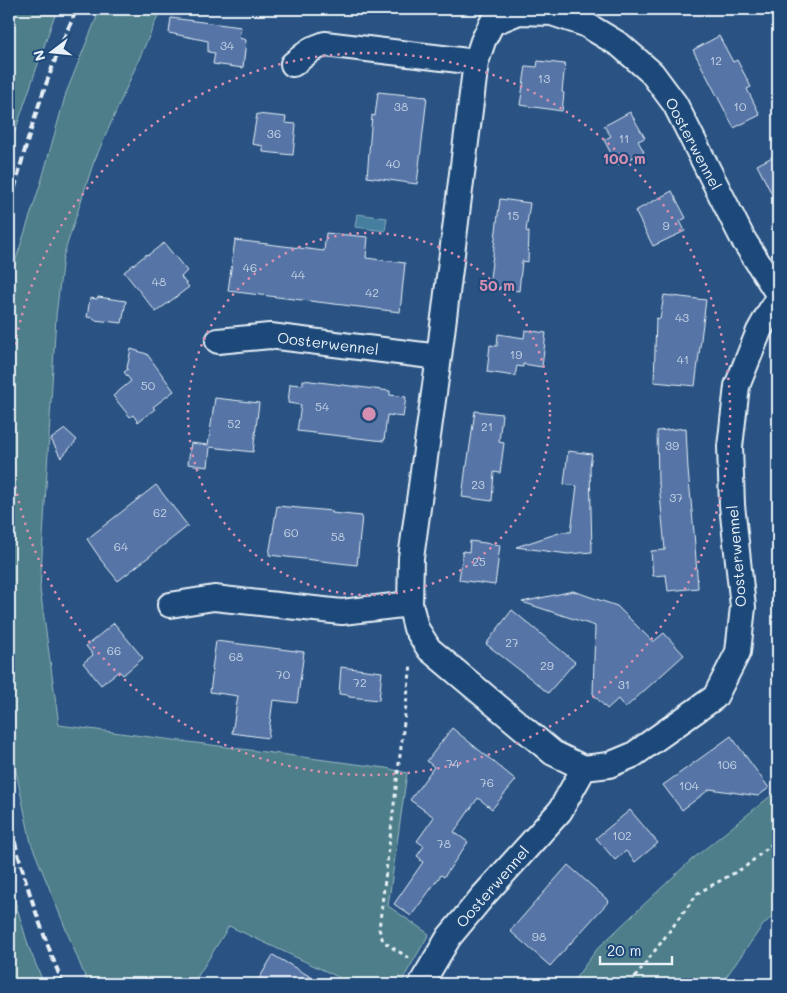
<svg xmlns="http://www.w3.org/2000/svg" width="787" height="993" font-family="Mali,sans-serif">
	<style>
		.green { fill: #4e7e89; stroke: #9bb8c0 }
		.water { fill: #457e9e; stroke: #86acc2 }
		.building { fill: #5675a6; stroke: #e8f1f8 }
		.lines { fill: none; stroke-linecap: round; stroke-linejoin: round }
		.minor-casing { stroke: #e8f1f8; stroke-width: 28 }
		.path { stroke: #e8f1f8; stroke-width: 3; stroke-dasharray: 4 4; stroke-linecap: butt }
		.minor { stroke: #1f4a7a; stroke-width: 24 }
		.rail { stroke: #e8f1f8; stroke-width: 4; stroke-dasharray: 8 4; stroke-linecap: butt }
		.ring { fill: none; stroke: #d78fb1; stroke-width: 2.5; stroke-dasharray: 2.5 5 }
		.labels { text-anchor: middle; stroke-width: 4.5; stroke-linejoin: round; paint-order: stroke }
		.number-label { font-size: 12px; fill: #c4d2e4 }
		.street-label { font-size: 15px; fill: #e8f1f8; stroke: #1f4a7a }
		.centre { fill: #d78fb1; stroke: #1f4a7a; stroke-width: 2.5 }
		.ring-label { font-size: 15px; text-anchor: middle; font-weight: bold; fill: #d78fb1; stroke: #1f4a7a; stroke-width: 4.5; stroke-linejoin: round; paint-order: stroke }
	</style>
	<rect width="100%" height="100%" fill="#2a5383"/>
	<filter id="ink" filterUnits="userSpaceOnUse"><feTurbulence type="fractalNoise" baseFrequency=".02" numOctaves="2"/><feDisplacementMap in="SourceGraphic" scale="10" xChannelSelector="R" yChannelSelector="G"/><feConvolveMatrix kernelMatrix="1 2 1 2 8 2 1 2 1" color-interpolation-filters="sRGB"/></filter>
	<g filter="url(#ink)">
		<path class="green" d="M9 9H59L53 20 9 149Z
			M100 9H161L93 164 63 257 56 316 40 589 59 725 386 768 407 773 388 906 429 934 400 984H350L351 983 229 926 193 984H88L31 843 9 738V281L42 179 66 93Z
			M778 790V911L763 925 721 984H571L598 948 690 861Z
			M9 881 29 948 44 984H9Z"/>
		<path class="water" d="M357 214 387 218 385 231 355 227Z"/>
		<path class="building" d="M171 18 241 27 239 38 246 40 243 68 213 64 215 53 208 52V41L169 33Z
			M719 36 733 62 737 60 751 87 747 89 760 115 734 128 693 50Z
			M538 61 565 64 562 92 564 93 562 111 520 105 526 66 537 67Z
			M378 92 427 97 417 184 367 177 372 115 375 116Z
			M630 112 645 138 638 141 644 152 617 165 604 140 611 136 604 126Z
			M257 114 286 117 285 123 296 124 293 155 263 152V146L252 144Z
			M778 154V206L757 165Z
			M672 191 686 218 680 221 685 231 653 246 635 211Z
			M500 199 530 203 526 231 529 232 528 262 522 261 519 291 489 286Z
			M326 233 368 237 366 258 405 263 400 312 228 291 235 240 324 251Z
			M164 243 187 271 181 277 189 287 156 312 124 272 147 254 148 255Z
			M664 295 706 300 695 386 654 382 656 318 660 319Z
			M98 297 126 301 122 323 94 320V318L87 317 90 298 97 299Z
			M525 330 546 333 542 367 523 364V367L517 366 515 376 487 372 490 345 497 346 498 334 524 338Z
			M131 349 147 354 174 391 153 407 155 409 138 422 133 415 130 417 113 396 131 381 124 372 128 369 127 368Z
			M303 380 390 391V395L406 397 403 417 387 415 384 441 297 431 301 405 288 403 290 384 303 385Z
			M215 398 259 403 253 452 210 447 208 467 188 464 191 443 208 445Z
			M475 411 502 414 499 442 504 443 500 473 494 472 492 501 462 497 466 466H467Z
			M686 428 688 470 694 532 698 588 668 591 666 575 653 576 651 551 665 550 659 483H658L657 431Z
			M65 429 77 440 61 458 51 439Z
			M568 451 592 454 590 466 592 552 568 554 516 547 562 532H571L577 486 564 484Z
			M156 485 188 526 118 581 100 559V558L87 539Z
			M277 506 332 511V513L362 516 357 565 269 555Z
			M470 541 500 545 495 585 459 580 463 551 469 552Z
			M573 591 617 606 653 642 664 633 684 655 625 708 618 699 607 709 593 694 595 626 522 602Z
			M512 610 575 662 548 693 530 678 486 644Z
			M114 623 143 658 123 675 119 671 101 685 83 663 93 655 86 646Z
			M216 641 304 652 297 703 273 700 268 738 232 733 238 696 210 692 213 669H212Z
			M341 667 382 672 379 700 349 697 348 695 339 694Z
			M452 728 516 780 492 809 478 798 454 832 468 842 444 877 441 875 411 916 394 904 423 862 420 860 421 859 417 856 424 846 417 841 434 817 410 800 434 767 427 761Z
			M731 736 769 788 758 796 710 789 682 810 663 785 698 760Z
			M630 810 658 843 635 862 626 851 615 860 596 838Z
			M568 865 609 901 550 966 510 931Z
			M273 955 323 984H256Z"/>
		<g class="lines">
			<defs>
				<path id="minor" d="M293 64 312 49 325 44 476 62
					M778 294 743 239 675 104 652 73 620 45 585 24 552 13 519 12 492 23 483 41 476 62 439 357 411 558 410 604 416 628 429 649 553 753 584 768 609 765 633 755 715 697 738 652 743 607 732 505 730 447 737 386 759 331 778 297
					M218 341 270 336 439 357
					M170 605 214 598 342 612 410 604
					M421 984 449 937 483 896 560 811 584 768"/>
			</defs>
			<use href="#minor" class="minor-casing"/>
			<path class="path" d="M409 958 393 948 383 941 379 929 411 664
				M630 984 698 893 745 867 778 839"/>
			<use href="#minor" class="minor"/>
			<path class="rail" d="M9 212C25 142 47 73 77 9
				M9 818C22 875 41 930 63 984"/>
		</g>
	</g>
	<g class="ring">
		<circle cx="369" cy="414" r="181"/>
		<path d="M9 389A361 361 0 1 1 9 439"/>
	</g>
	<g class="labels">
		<g class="number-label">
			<text x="227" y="50">34</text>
			<text x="716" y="65">12</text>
			<text x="544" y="83">13</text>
			<text x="401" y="111">38</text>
			<text x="740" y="111">10</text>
			<text x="274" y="138">36</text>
			<text x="624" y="143">11</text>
			<text x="393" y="168">40</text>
			<text x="513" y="220">15</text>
			<text x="666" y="230">9</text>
			<text x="250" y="272">46</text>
			<text x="298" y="279">44</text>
			<text x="159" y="286">48</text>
			<text x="372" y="297">42</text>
			<text x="682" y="322">43</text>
			<text x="516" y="359">19</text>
			<text x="683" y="364">41</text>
			<text x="148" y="390">50</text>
			<text x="322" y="411">54</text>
			<text x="234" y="428">52</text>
			<text x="487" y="431">21</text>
			<text x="672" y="450">39</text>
			<text x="478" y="489">23</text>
			<text x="676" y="502">37</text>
			<text x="160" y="517">62</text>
			<text x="291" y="537">60</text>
			<text x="338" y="541">58</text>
			<text x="121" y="551">64</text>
			<text x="479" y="566">25</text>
			<text x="512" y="647">27</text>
			<text x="114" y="655">66</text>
			<text x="236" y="661">68</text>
			<text x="547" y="670">29</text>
			<text x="283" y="679">70</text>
			<text x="360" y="687">72</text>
			<text x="624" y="689">31</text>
			<text x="453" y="768">74</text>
			<text x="727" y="769">106</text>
			<text x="487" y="787">76</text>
			<text x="689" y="790">104</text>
			<text x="622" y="840">102</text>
			<text x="444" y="848">78</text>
			<text x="539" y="941">98</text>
		</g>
		<g class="street-label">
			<text transform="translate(693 144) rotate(62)" y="5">Oosterwennel</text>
			<text transform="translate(328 344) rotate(7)" y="5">Oosterwennel</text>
			<text transform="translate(737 556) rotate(-95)" y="5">Oosterwennel</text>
			<text transform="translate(493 887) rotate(-49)" y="5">Oosterwennel</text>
		</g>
	</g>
	<circle cx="369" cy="414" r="8" class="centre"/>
	<g class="ring-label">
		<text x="624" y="164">100 m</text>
		<text x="497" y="291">50 m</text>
	</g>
	<rect width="787" height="993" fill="none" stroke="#1f4a7a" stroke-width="30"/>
	<rect x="15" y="15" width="757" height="963" fill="none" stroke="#e8f1f8" stroke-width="2" filter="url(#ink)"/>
	<g transform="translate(52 52) rotate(254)" stroke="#1f4a7a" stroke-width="4" paint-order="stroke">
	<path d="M0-4L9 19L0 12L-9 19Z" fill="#e8f1f8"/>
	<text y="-8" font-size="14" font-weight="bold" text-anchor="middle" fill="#e8f1f8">N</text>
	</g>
	<path d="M600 956v8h72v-8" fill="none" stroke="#e8f1f8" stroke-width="2.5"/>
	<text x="607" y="956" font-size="15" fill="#e8f1f8" stroke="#1f4a7a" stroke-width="4" paint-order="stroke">20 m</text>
</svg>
